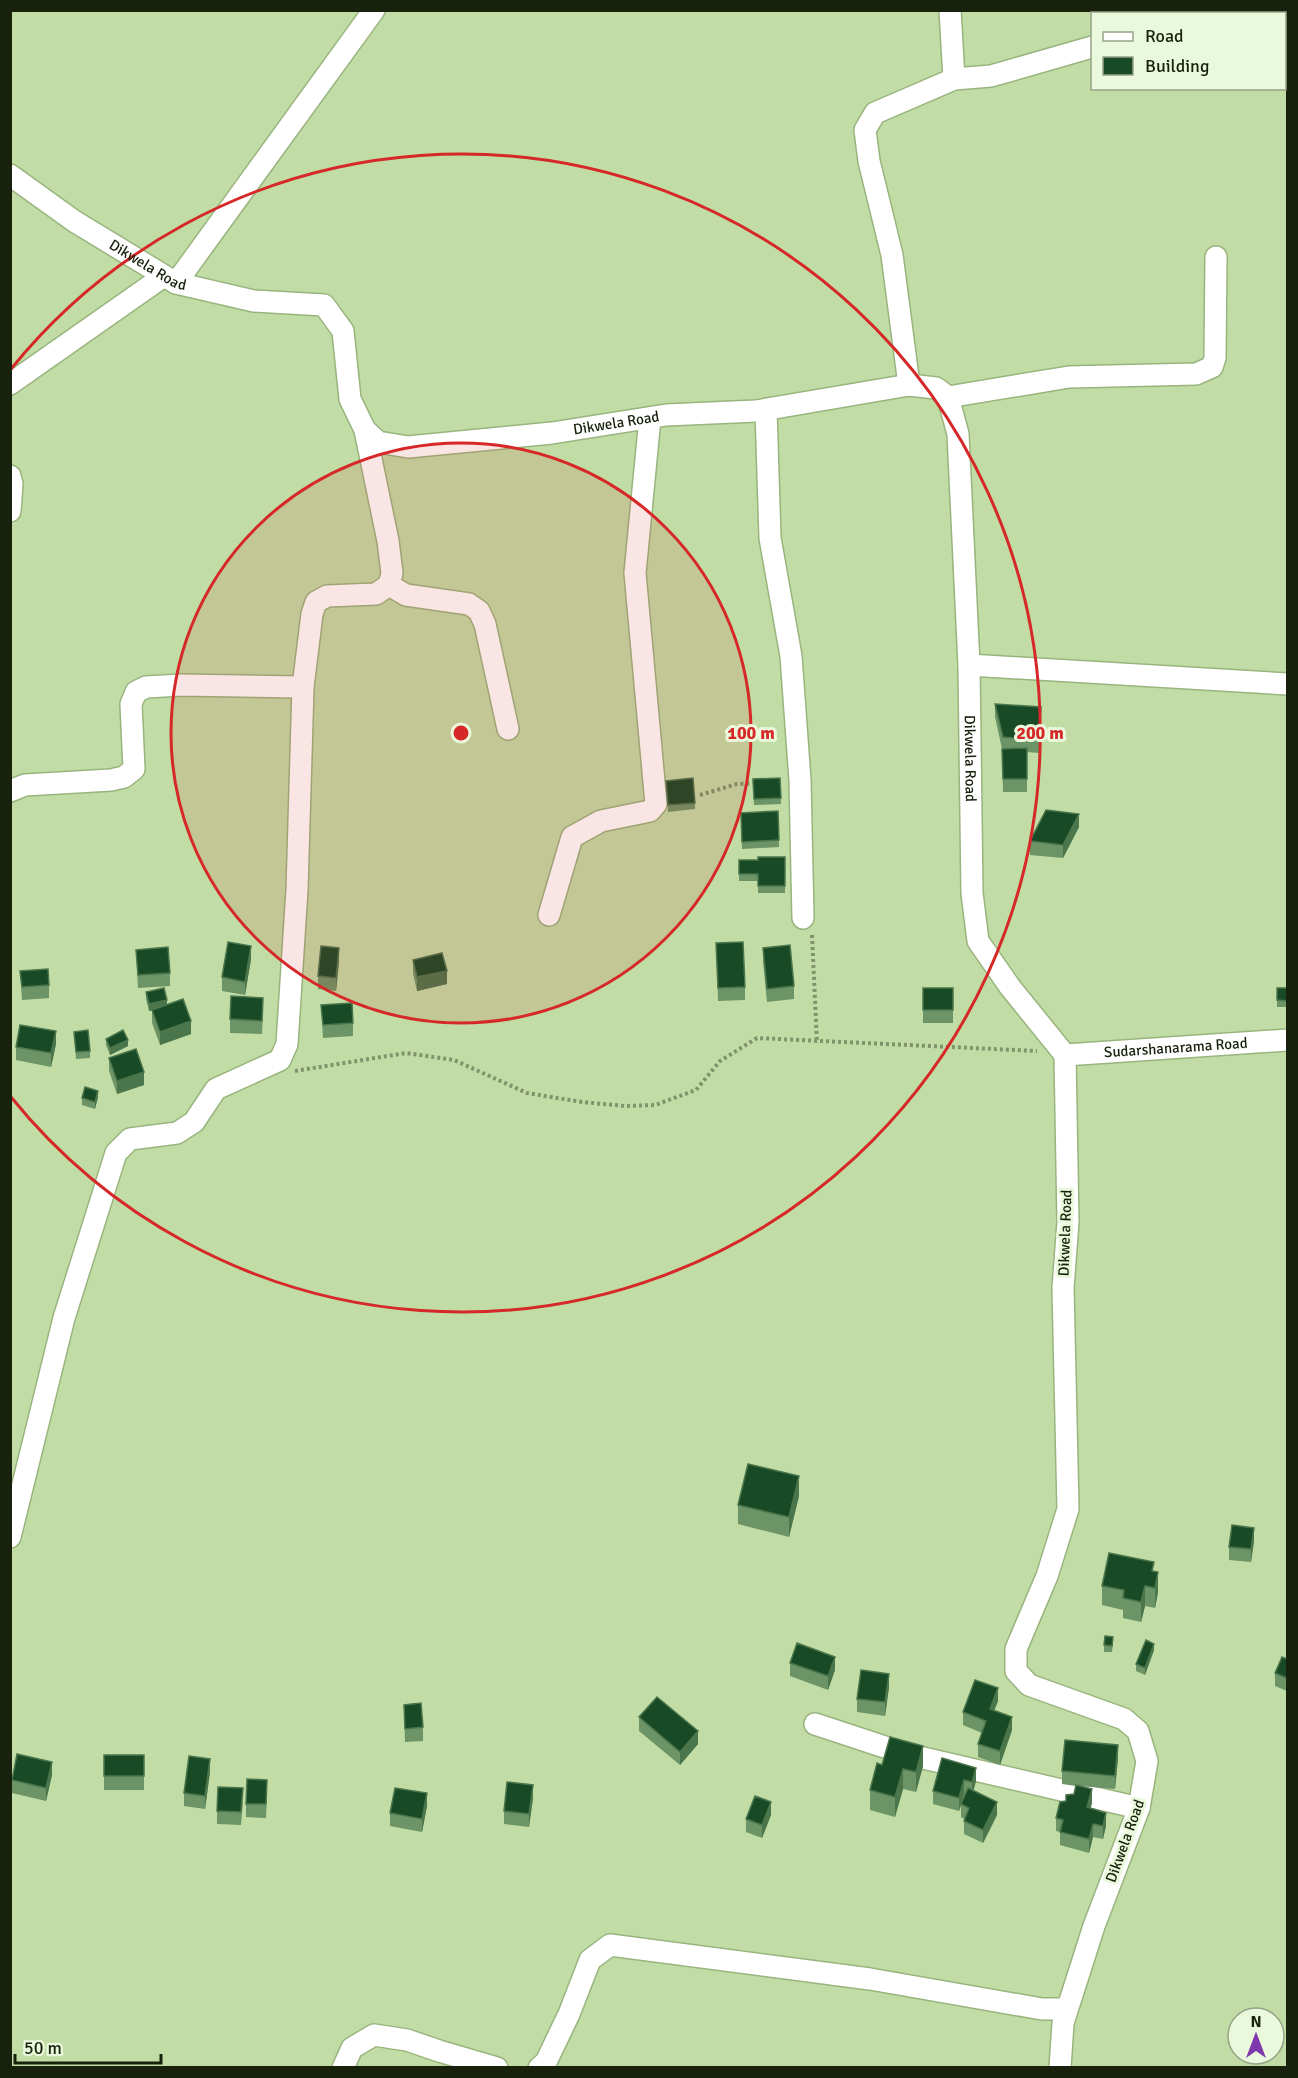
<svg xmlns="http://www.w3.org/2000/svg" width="1298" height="2078" font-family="Signika,sans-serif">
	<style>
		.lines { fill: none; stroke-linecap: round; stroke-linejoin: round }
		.minor-casing { stroke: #99b47e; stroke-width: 24 }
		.path { stroke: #7f946a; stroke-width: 4; stroke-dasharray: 3 3; stroke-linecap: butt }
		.minor { stroke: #fff; stroke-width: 21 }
		.wall { fill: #6c9466 }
		.shaded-wall { fill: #4b764c }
		.building { fill: #184a26; stroke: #4b764c; stroke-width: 1.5 }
		.ring { fill: none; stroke: #d62828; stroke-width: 3 }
		.labels { text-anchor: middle; stroke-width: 6; stroke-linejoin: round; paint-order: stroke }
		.street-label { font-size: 15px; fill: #17210c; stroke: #eaf9dc }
		.centre { fill: #d62828; stroke: #eaf9dc; stroke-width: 3 }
		.ring-label { font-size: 18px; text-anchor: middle; font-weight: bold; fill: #d62828; stroke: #eaf9dc; stroke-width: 6; stroke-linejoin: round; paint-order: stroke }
	</style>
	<rect width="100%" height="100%" fill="#c1dda5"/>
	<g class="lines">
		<defs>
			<g id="minor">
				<path d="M954 79 991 76 1092 47"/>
				<path id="s1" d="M10 175 74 221 176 283 254 301 324 305 343 331 350 399 365 430 378 442 408 447 552 433 666 415 756 411 909 385 936 388 948 397 958 434 969 665 972 893 978 941 1010 987 1065 1055 1068 1222 1063 1288 1068 1509 1047 1576 1016 1649V1671L1029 1685 1124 1719 1138 1731 1147 1761 1139 1808 1094 1926 1063 2023 1060 2068"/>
				<path d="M176 283 374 10"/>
				<path d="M10 384 164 276"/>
				<path d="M909 385 892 255 869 161 865 130 875 113 954 79 950 10"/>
				<path d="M948 397 1069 377 1196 374 1212 367 1215 358 1216 257"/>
				<path d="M766 410 770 538 791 656 800 780 803 918"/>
				<path d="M10 476 12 484 10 511"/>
				<path d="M389 585 406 595 469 604 479 611 485 624 508 729"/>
				<path d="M969 665 1288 684"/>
				<path d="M10 791 25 785 111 780 124 777 134 769 131 704 136 692 146 687 181 685 303 687"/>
				<path d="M549 915 572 837 601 821 650 811 656 804 635 573 650 418"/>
				<path id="s2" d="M1065 1055 1288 1040"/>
				<path d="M10 1537 64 1318 116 1153 130 1139 177 1133 194 1122 216 1089 280 1060 287 1044 297 890 303 687 312 614 316 602 327 596 376 594 389 585 392 573 388 541 365 430"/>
				<path d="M815 1724 906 1754 1139 1808"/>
				<path d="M343 2068 352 2048 374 2035 407 2040 439 2051 497 2068"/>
				<path d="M539 2068 546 2062 569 2014 590 1960 610 1945 870 1979 1042 2009H1067"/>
			</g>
		</defs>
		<use href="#minor" class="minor-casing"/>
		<path class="path" d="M700 795 737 784 757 783
			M812 935 817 1043
			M295 1071 406 1053 454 1060 527 1093 582 1102 625 1106 655 1105 696 1090 720 1061 757 1038 1037 1051"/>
		<use href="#minor" class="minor"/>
	</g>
	<path class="wall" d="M995 704 1041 720 1039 753 1027 752V792H1003L1002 749 995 717Z
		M780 778 781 804 754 805 753 779Z
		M666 781 695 803V809L668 812Z
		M778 811 779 847 742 849 741 813Z
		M1079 827 1063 858 1030 855V841Z
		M785 857V893H758V881H739V860H758Z
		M716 943 745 987V1000L718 1001Z
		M763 948 794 986V999L767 1002 763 961Z
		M136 950 170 973V986L138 988Z
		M251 959 245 995 222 991V977Z
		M413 960 447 984 417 991 413 973Z
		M339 961 336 991 318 989V976Z
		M20 971 49 985V998L22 1000Z
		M923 988H953V1023H923Z
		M1277 988H1287V1007H1277Z
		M146 992 167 1004 191 1034 160 1045 152 1023V1010L149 1011 146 999Z
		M321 1005 353 1023V1036L323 1038Z
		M263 1011 262 1034 230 1033V1019Z
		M74 1032 90 1051V1058L76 1059Z
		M106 1039 128 1046 110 1055 106 1045Z
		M56 1044 51 1067 16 1060V1047Z
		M109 1058 144 1085 117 1094 109 1071Z
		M98 1097 95 1109 82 1105V1098Z
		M799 1496 789 1537 738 1524V1505Z
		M1254 1541 1251 1562 1229 1560V1547Z
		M1154 1571 1158 1592 1155 1608 1145 1606 1141 1622 1123 1618V1610L1102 1605V1586Z
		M1113 1643 1112 1652H1104V1645Z
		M1154 1650 1145 1675 1136 1671V1664Z
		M1287 1659V1691L1275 1686V1673Z
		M790 1663 835 1670 828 1690 790 1676Z
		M889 1687 885 1716 857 1712V1699Z
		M998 1701 994 1710 1012 1730 1000 1765 978 1757V1744L982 1733 963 1725V1712Z
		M404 1705 423 1727V1741L405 1742Z
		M639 1717 698 1744 680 1765 639 1731Z
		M104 1755H144V1790H104Z
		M942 1758 976 1781 973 1791 997 1815 983 1843 964 1834V1819L961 1817V1806L959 1811 933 1804V1791Z
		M1118 1758 1115 1789 1078 1786 1092 1803 1090 1808 1106 1826 1103 1839 1093 1837 1089 1853 1060 1845V1832L1056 1831V1818L1066 1801V1795L1074 1794 1076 1786 1062 1784V1771Z
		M882 1765 923 1766 916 1792 903 1789 895 1817 870 1810V1790Z
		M210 1772 205 1809 184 1806V1793Z
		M52 1775 46 1801 12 1793V1780Z
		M267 1793 266 1818 246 1817V1804Z
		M533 1798 529 1827 504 1824V1811Z
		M243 1801 241 1825 217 1824V1811Z
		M427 1806 422 1832 390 1826V1813Z
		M771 1815 762 1838 746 1832V1819Z"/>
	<path class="shaded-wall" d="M1041 707V720L1039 753V740Z
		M1079 814V827L1063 858V845Z
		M251 946V959L245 995V982Z
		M339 948V961L336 991V978Z
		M447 971V984L417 991V977Z
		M167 1000V1007L149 1011V1004Z
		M191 1021V1034L160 1045V1032Z
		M56 1031V1044L51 1067V1053Z
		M128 1040V1046L110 1055V1048Z
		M144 1072V1085L117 1094V1081Z
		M98 1091V1097L95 1109V1102Z
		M799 1476V1496L789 1537V1517Z
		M1254 1528V1541L1251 1562V1549Z
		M1158 1572V1592L1155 1608V1588Z
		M1145 1586V1606L1141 1622V1602Z
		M1154 1644V1650L1145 1675V1668Z
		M835 1657V1670L828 1690V1676Z
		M889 1674V1687L885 1716V1702Z
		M998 1688V1701L990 1722V1709Z
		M1012 1717V1730L1000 1765V1751Z
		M698 1731V1744L680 1765V1752Z
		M1118 1745V1758L1115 1789V1776Z
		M923 1746V1766L916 1792V1772Z
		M210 1759V1772L205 1809V1796Z
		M52 1762V1775L46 1801V1788Z
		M976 1768V1781L972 1796V1782Z
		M903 1769V1789L895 1817V1797Z
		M964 1780V1793L959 1811V1798Z
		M533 1785V1798L529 1827V1814Z
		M1092 1789V1803L1087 1821V1807Z
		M427 1793V1806L422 1832V1819Z
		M771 1802V1815L762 1838V1825Z
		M997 1802V1815L983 1843V1830Z
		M1106 1813V1826L1103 1839V1826Z
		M1093 1824V1837L1089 1853V1839Z"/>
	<path class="building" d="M995 704 1041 707 1039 740 1003 737Z
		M1027 748V779H1003L1002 749Z
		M693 778 695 803 668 805 666 781Z
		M780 778 781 798 754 799 753 779Z
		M1046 810 1079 814 1063 845 1030 841Z
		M778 811 779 840 742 842 741 813Z
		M758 857H785V886H758V874H739V860H758Z
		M228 942 251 946 245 982 222 977Z
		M743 942 745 987 718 988 716 943Z
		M790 945 794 986 767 989 763 948Z
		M321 946 339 948 336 978 318 976Z
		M168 947 170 973 138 975 136 950Z
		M442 953 447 971 417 977 413 960Z
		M48 969 49 985 22 987 20 971Z
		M164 988 167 1000 149 1004 146 992Z
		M923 988H953V1010H923Z
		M1277 988H1287V1001L1277 1000Z
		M231 996 263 998 262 1021 230 1019Z
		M183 999 191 1021 160 1032 152 1010Z
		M352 1003 353 1023 323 1025 321 1005Z
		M20 1025 56 1031 51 1053 16 1047Z
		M88 1030 90 1051 76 1052 74 1032Z
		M123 1030 128 1040 110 1048 106 1039Z
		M136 1049 144 1072 117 1081 109 1058Z
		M85 1087 98 1091 95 1102 82 1098Z
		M748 1464 799 1476 789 1517 738 1505Z
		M1232 1525 1254 1528 1251 1549 1229 1547Z
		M1109 1553 1154 1562 1152 1571 1158 1572 1155 1588 1145 1586 1141 1602 1123 1598 1124 1590 1102 1586Z
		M1105 1636 1113 1637 1112 1646 1104 1645Z
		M1146 1640 1154 1644 1145 1668 1136 1664Z
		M797 1643 835 1657 828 1676 790 1663Z
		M1282 1657 1287 1659V1678L1275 1673Z
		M861 1670 889 1674 885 1702 857 1699Z
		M975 1680 998 1688 990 1709 1012 1717 1000 1751 978 1744 986 1721 963 1712Z
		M657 1697 698 1731 680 1752 639 1717Z
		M421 1703 423 1727 405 1729 404 1705Z
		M890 1737 923 1746 916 1772 903 1769 895 1797 870 1790 877 1763 882 1765Z
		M1065 1740 1118 1745 1115 1776 1062 1771Z
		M17 1754 52 1762 46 1788 12 1780Z
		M104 1755H144V1776H104Z
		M189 1756 210 1759 205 1796 184 1793Z
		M942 1758 976 1768 972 1782 964 1780 959 1798 933 1791Z
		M247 1779 267 1780 266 1804H246Z
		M507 1782 533 1785 529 1814 504 1811Z
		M1076 1785 1092 1789 1087 1807 1106 1813 1103 1826 1093 1824 1089 1839 1060 1832 1063 1820 1056 1818 1060 1802 1066 1801V1795L1074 1794Z
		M218 1787 243 1788 241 1812 217 1811Z
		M395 1788 427 1793 422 1819 390 1813Z
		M968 1788 997 1802 983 1830 964 1821 969 1808 961 1804Z
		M755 1796 771 1802 762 1825 746 1819Z"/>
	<circle cx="461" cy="733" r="290" fill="#d62828" fill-opacity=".12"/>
	<g class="ring">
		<circle cx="461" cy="733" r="290"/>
		<path d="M11 369A579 579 0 1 1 11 1097"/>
	</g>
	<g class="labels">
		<g class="street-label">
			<text dy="5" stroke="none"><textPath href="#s1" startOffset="165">Dikwela Road</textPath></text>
			<text dy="5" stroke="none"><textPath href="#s1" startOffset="741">Dikwela Road</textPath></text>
			<text dy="5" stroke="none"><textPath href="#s1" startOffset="1442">Dikwela Road</textPath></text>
			<text dy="5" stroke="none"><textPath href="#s2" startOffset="111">Sudarshanarama Road</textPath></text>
			<text transform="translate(1065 1233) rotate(-88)" y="5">Dikwela Road</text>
			<text transform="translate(1125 1841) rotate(-70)" y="5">Dikwela Road</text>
		</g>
	</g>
	<circle cx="461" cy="733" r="9" class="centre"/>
	<g class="ring-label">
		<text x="751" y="739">100 m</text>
		<text x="1040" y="739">200 m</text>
	</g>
	<rect width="1298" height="2078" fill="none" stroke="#17210c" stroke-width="24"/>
	<rect x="1091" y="12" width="195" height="78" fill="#eaf9dc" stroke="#96a389" stroke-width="1.5"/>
	<rect x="1103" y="32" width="30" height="9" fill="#ffffff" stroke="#96a389" stroke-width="1.5"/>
	<text x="1145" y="42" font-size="18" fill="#17210c">Road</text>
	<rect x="1103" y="57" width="30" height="18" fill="#184a26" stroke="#96a389" stroke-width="1.5"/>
	<text x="1145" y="72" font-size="18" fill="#17210c">Building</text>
	<g transform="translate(1256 2036)"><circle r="28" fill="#eaf9dc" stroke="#96a389" stroke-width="1.5"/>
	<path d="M0-4.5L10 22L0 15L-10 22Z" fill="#7f39ac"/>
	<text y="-9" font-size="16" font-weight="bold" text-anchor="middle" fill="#17210c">N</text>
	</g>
	<path d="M15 2054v9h146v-9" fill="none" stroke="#17210c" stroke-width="3"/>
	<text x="24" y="2054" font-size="18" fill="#17210c" stroke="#eaf9dc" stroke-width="4.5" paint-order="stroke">50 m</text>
</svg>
